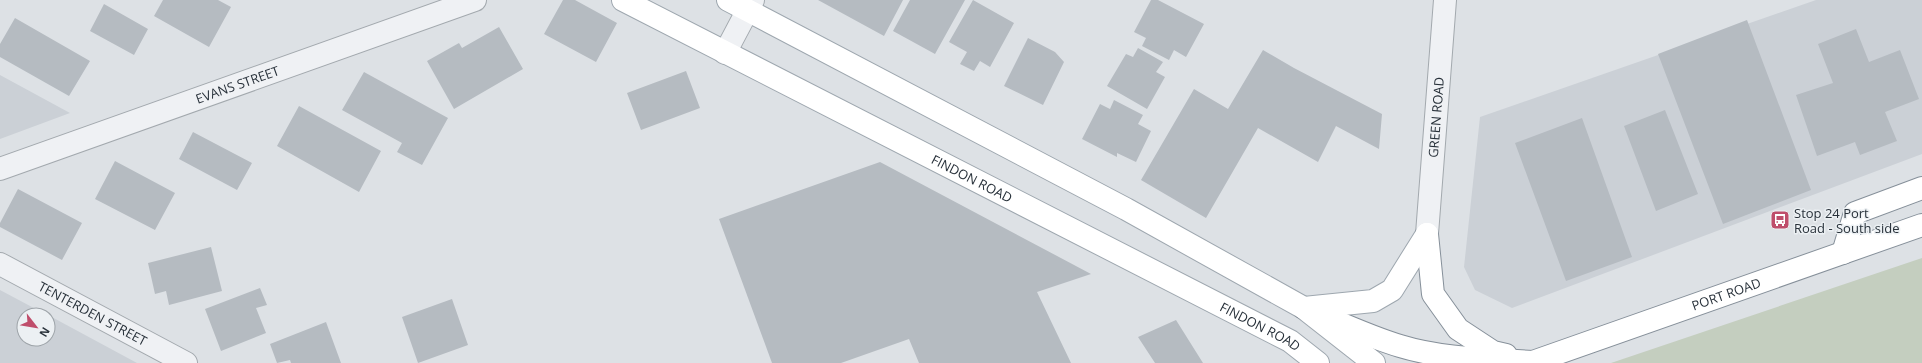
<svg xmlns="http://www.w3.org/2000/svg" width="1922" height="363" font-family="'Open Sans',sans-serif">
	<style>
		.built { fill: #cbd0d6 }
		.green { fill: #c4cebf }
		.building { fill: #b5bbc1 }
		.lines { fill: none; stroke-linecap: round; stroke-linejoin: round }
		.minor-casing { stroke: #a3a9ae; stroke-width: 24 }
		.major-casing { stroke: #9ea7af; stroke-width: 24 }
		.highway-casing { stroke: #86909a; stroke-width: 24 }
		.minor { stroke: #eff1f4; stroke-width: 22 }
		.major { stroke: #fff; stroke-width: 22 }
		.highway { stroke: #fff; stroke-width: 22 }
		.labels { text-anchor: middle; stroke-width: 3; stroke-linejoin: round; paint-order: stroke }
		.street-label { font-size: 13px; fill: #28313a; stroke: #ecf0f3 }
		.poi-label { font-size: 13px; fill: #28313a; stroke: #ecf0f3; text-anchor: start }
	</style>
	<rect width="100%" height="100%" fill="#dde1e5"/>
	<path class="built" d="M1816 0H1922V154L1512 308 1475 290 1464 267 1480 117Z
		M0 75 70 113 0 139Z
		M0 290 47 315H24V339H48V315L137 363H0Z"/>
	<path class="green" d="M1922 258V363H1611Z"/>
	<path class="building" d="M163 0H218L231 7 209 47 154 16Z
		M563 0H575L617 23 596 62 544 34Z
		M818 0H903L884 36Z
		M910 0H965L935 54 893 31Z
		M973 0 1014 23 990 67 980 61 974 71 960 64 967 52 949 42Z
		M1151 0H1158L1204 24 1186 57 1174 50 1169 60 1142 46 1146 38 1134 32Z
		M104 4 148 29 134 55 90 31Z
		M15 18 90 61 69 96 0 57V44Z
		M1747 20 1811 190 1723 224 1658 54Z
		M499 27 523 69 454 109 427 61 459 43 462 48Z
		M1856 29 1869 62 1900 50 1919 99 1885 112 1897 141 1860 155 1855 142 1817 156 1796 95 1833 83 1818 44Z
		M1028 38 1055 52 1064 62 1043 105 1004 86Z
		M1138 48 1163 62 1156 72 1165 77 1147 109 1107 86 1126 54 1133 57Z
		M1263 50 1294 68 1382 114 1379 149 1336 126 1318 162 1258 128 1206 218 1141 180 1194 89 1228 109Z
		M686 71 700 108 641 130 627 93Z
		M364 72 448 118 422 165 397 152 402 143 342 110Z
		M1114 100 1143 115 1138 124 1151 131 1136 162 1117 153V157L1082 139 1100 104 1110 109Z
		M299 106 381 151 359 192 277 146Z
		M1665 110 1698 194 1656 211 1624 126Z
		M1582 118 1632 257 1566 281 1515 143Z
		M193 132 252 163 237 190 179 159Z
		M115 161 175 193 155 230 95 199Z
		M880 162 1091 274 1037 292 1071 363H919L909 339 841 363H772L719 219Z
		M18 189 82 223 62 260 0 227V223Z
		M211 247 222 291 169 305 166 291 155 294 148 263Z
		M260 288 267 305 256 308 266 333 221 351 205 309Z
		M452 299 468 345 418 363 402 317Z
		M1176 320 1203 363H1155L1138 337Z
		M326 322 341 363H291L290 360 277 363 270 344Z"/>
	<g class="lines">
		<defs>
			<g id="minor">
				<path d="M725 53 753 0"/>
				<path id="s1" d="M0 169 475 0"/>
				<path id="s2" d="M1427 234 1445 0"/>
				<path id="s3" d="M0 264 186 363"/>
			</g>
			<g id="major">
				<path id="s4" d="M623 0 1290 341 1318 363"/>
				<path d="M728 0 1126 209 1304 308 1374 363"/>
				<path d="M1304 308 1373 301 1392 290 1427 234"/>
			</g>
			<g id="highway">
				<path d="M1427 234 1433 294 1458 329 1493 352 1506 355"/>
				<path d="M1843 253 1855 213 1922 188"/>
				<path d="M1304 308C1336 321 1367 336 1400 346 1442 359 1489 359 1532 362"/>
				<path id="s5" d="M1530 363 1922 225"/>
			</g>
		</defs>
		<use href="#minor" class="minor-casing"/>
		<use href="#major" class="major-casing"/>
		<use href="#highway" class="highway-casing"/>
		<use href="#minor" class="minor"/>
		<use href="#major" class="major"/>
		<use href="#highway" class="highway"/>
	</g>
	<defs>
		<symbol id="bus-square" viewBox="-11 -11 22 22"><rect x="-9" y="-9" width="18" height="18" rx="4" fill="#bf4d6b" stroke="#ecf0f3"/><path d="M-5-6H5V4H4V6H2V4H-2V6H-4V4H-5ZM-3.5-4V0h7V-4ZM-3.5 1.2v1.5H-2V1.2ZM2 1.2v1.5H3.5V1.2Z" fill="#fff"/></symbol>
	</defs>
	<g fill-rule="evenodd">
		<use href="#bus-square" x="1769" y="209" width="22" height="22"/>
	</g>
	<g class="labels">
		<g class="street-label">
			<text dy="5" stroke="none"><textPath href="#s1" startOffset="252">EVANS STREET</textPath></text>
			<text dy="5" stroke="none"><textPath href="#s2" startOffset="117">GREEN ROAD</textPath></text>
			<text dy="5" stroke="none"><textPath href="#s4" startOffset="392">FINDON ROAD</textPath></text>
			<text dy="5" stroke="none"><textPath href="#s5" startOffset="208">PORT ROAD</textPath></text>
			<text dy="5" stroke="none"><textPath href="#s3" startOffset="105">TENTERDEN STREET</textPath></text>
			<text dy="5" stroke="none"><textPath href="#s4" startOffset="716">FINDON ROAD</textPath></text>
		</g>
		<g class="poi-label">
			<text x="1794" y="218">Stop 24 Port<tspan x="1794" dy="15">Road - South side</tspan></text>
		</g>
	</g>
	<g transform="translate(36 327) rotate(121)"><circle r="19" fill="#ecf0f3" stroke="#9ea4a9"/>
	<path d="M0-3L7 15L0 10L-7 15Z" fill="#bf4d6b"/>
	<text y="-6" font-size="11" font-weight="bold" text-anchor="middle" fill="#28313a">N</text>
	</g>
</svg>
